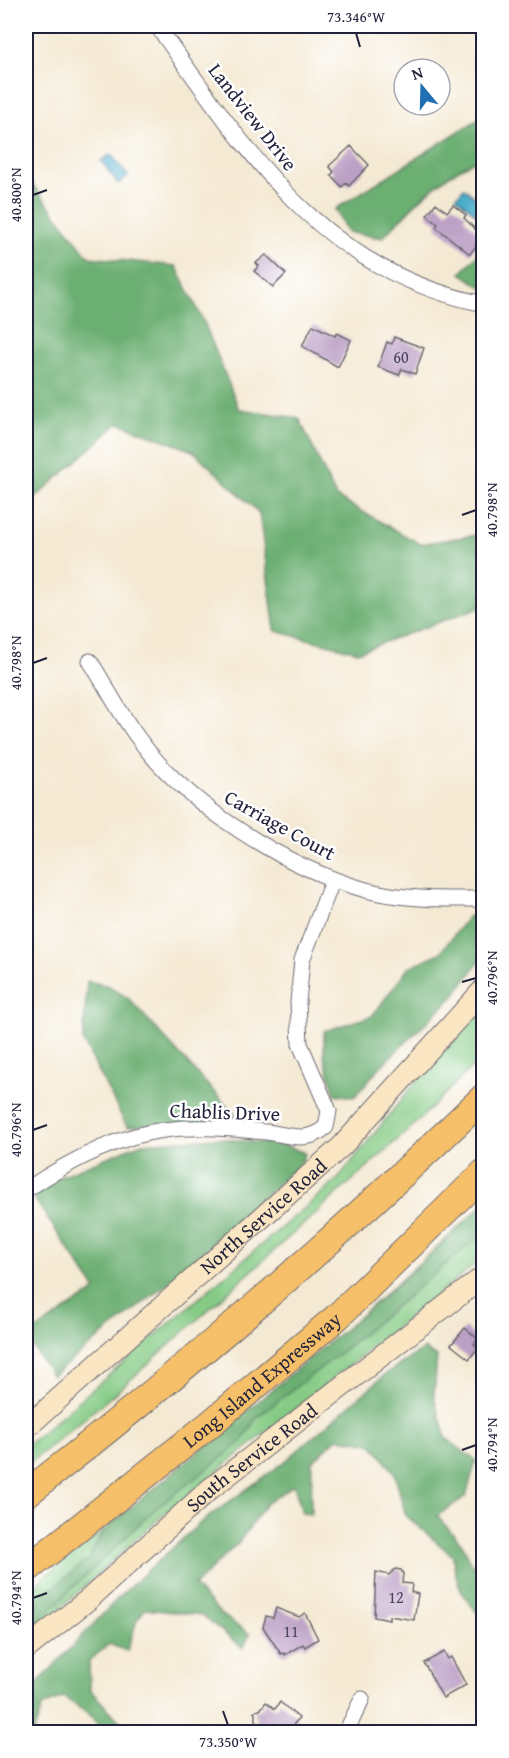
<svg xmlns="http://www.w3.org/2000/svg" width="509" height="1758" font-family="'Gentium Book Plus',serif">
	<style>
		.green { fill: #85cb85; stroke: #547660; stroke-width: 1.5 }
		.forest { fill: #6caf72; stroke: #476856; stroke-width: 1.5 }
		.water { fill: #4aacc9; stroke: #366782; stroke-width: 1.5 }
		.building { fill: #bb9fc5 }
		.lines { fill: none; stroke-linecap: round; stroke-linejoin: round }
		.minor-casing { stroke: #6c6870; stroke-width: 17 }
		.secondary-casing { stroke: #6c6870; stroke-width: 23 }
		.motorway-casing { stroke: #6c6870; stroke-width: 29 }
		.minor { stroke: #fff; stroke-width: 15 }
		.secondary { stroke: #fbe6c4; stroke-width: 21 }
		.motorway { stroke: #f6c06b; stroke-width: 27 }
		.ticks { fill: none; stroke: #22223b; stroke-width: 2 }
		.labels { text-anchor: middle; stroke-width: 5; stroke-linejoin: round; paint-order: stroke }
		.number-label { font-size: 16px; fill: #48415e }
		.street-label { font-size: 20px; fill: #22223b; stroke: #fff }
		.neatline { fill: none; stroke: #22223b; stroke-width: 2 }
		.ticks-label { font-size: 15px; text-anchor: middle; fill: #22223b }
	</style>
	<rect width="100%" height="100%" fill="#fff"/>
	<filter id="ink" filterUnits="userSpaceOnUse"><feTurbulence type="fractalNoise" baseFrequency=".0167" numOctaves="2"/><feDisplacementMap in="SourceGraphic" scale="12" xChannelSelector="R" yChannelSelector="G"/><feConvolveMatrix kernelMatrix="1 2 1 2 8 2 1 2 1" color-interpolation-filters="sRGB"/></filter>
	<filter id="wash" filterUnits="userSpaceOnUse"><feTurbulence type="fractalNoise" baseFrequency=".008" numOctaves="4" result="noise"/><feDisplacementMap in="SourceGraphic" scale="24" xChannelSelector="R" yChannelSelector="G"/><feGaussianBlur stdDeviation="1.35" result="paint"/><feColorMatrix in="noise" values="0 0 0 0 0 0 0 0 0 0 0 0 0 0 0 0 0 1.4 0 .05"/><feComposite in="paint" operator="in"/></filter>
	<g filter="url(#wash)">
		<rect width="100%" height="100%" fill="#f4e9d3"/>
		<path class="green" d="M483 1009V1056L414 1125 119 1390 26 1466V1446L337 1180 422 1074Z
			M483 1205V1258L163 1515 26 1639V1591C184 1470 337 1340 483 1205Z"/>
		<path class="forest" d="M483 119V158C443 171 412 208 382 238L347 232 335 209 477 120Z
			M26 176 89 257 176 266 204 322 239 409 299 418 336 497 420 544 483 534V606L358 652 275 631 259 513 193 451 119 423 26 506Z
			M483 248V288L461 273Z
			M483 913V956L455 995 381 1066 354 1097 335 1094 324 1057V1031L372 1016 409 967 440 953 468 917Z
			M87 981 109 986 129 999 239 1119 127 1127 83 1041Z
			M216 1138 284 1145 305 1153 302 1162 173 1279 52 1376 26 1337 96 1290 35 1200 39 1189 61 1176 142 1143Z
			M483 1205V1233L345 1349 256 1418 242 1442 154 1510 26 1633V1609L89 1559 103 1531 388 1293Z
			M424 1349 437 1357 434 1397 446 1438 476 1461 466 1496 437 1516 462 1544 473 1565 483 1575V1620C463 1595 456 1589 453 1556L406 1516 394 1472 372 1444 337 1438 312 1462 311 1514 302 1513 294 1485 266 1504 239 1542 194 1586 221 1614 250 1634 243 1648 202 1615 145 1609 137 1620 127 1651 109 1644 89 1661 90 1690 130 1732H107L87 1713 63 1697 42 1707 34 1732H26V1695L122 1594 200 1523 283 1463 388 1372Z"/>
		<path class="water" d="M111 154 128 176 118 184 101 161Z
			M464 188 483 204 477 215 456 197Z"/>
		<g id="blocks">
			<path class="building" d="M351 146 369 165 349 186 346 183 342 187 331 175 334 172 329 166Z
				M436 203 447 212 453 205 466 215 464 218 483 237 470 254 436 227 438 224 427 215Z
				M266 255 286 274 273 287 254 271 259 266 256 263Z
				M313 325 335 336 337 333 351 340 338 367 302 346Z
				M394 337 424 348 415 374 402 369 399 375 378 367 387 342 392 344Z
				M465 1328 478 1339 474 1344 478 1348 469 1359 451 1345Z
				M395 1569 401 1570 403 1574 402 1583 412 1584 411 1592 418 1594 414 1620 389 1616V1620L374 1617 376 1572 389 1575Z
				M276 1608 299 1617 305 1613 318 1639 305 1647 303 1644 285 1655 284 1653 281 1654 263 1627 266 1616 273 1618Z
				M444 1652 448 1659 451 1657 466 1685 443 1698 424 1663Z
				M266 1702 275 1709 280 1702 299 1718 287 1732H259L254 1711 260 1710Z"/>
		</g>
	</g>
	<g filter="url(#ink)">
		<use href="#blocks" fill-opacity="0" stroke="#6c6870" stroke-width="1.5"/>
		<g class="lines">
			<defs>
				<path id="minor" d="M157 26C249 152 318 270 484 304
					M90 661C106 686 120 714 138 738 186 805 287 868 366 890 403 900 445 899 484 899
					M26 1190C65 1164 116 1136 164 1130 196 1125 232 1129 265 1132 277 1133 289 1137 301 1137 311 1137 319 1133 326 1127L329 1111 300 1044 298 1002 302 960 333 879
					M346 1732 362 1699"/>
				<g id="secondary">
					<path id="s1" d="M26 1428 342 1146 484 989"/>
					<path id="s2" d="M26 1649 89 1599 210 1489 484 1276"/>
				</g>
				<g id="motorway">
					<path d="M26 1494C186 1370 338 1238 484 1097"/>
					<path id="s3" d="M26 1570 210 1424 337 1317 484 1173"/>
				</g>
			</defs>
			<use href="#minor" class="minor-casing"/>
			<use href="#secondary" class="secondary-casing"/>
			<use href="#motorway" class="motorway-casing"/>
			<use href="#minor" class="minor"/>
			<use href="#secondary" class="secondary"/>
			<use href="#motorway" class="motorway"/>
		</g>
	</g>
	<path class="ticks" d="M356 33 360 47M33 195 47 190M462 515 476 510M33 663 47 658M462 982 476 978M33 1130 47 1125M462 1450 476 1445M33 1598 47 1593M223 1711 228 1725"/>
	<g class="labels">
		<g class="number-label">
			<text x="401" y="363">60</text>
			<text x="396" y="1603">12</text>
			<text x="291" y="1637">11</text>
		</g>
		<g class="street-label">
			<text transform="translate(253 117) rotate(52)" y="7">Landview Drive</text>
			<text transform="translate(280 825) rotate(29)" y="7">Carriage Court</text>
			<text transform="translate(225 1112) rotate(2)" y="7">Chablis Drive</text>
			<text dy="7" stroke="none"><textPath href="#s1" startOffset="318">North Service Road</textPath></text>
			<text dy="7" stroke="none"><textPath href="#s3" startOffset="303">Long Island Expressway</textPath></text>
			<text dy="7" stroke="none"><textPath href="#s2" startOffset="296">South Service Road</textPath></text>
		</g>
	</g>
	<rect width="509" height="1758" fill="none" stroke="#fff" stroke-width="66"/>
	<g transform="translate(422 87) rotate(341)"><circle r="28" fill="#ffffff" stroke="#a7a7b1" stroke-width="1.5"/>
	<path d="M0-4.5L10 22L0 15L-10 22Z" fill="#1f6fb2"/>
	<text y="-9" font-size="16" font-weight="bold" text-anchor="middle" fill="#22223b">N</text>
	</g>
	<rect x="33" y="33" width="443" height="1692" class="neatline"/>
	<g class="ticks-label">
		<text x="356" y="22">73.346°W</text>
		<text transform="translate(16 195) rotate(-90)" y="5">40.800°N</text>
		<text transform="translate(492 510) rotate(-90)" y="5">40.798°N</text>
		<text transform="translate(16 663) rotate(-90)" y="5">40.798°N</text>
		<text transform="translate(492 978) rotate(-90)" y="5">40.796°N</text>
		<text transform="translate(16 1130) rotate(-90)" y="5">40.796°N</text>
		<text transform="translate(492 1445) rotate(-90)" y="5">40.794°N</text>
		<text transform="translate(16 1598) rotate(-90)" y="5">40.794°N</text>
		<text x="228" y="1747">73.350°W</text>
	</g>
</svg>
